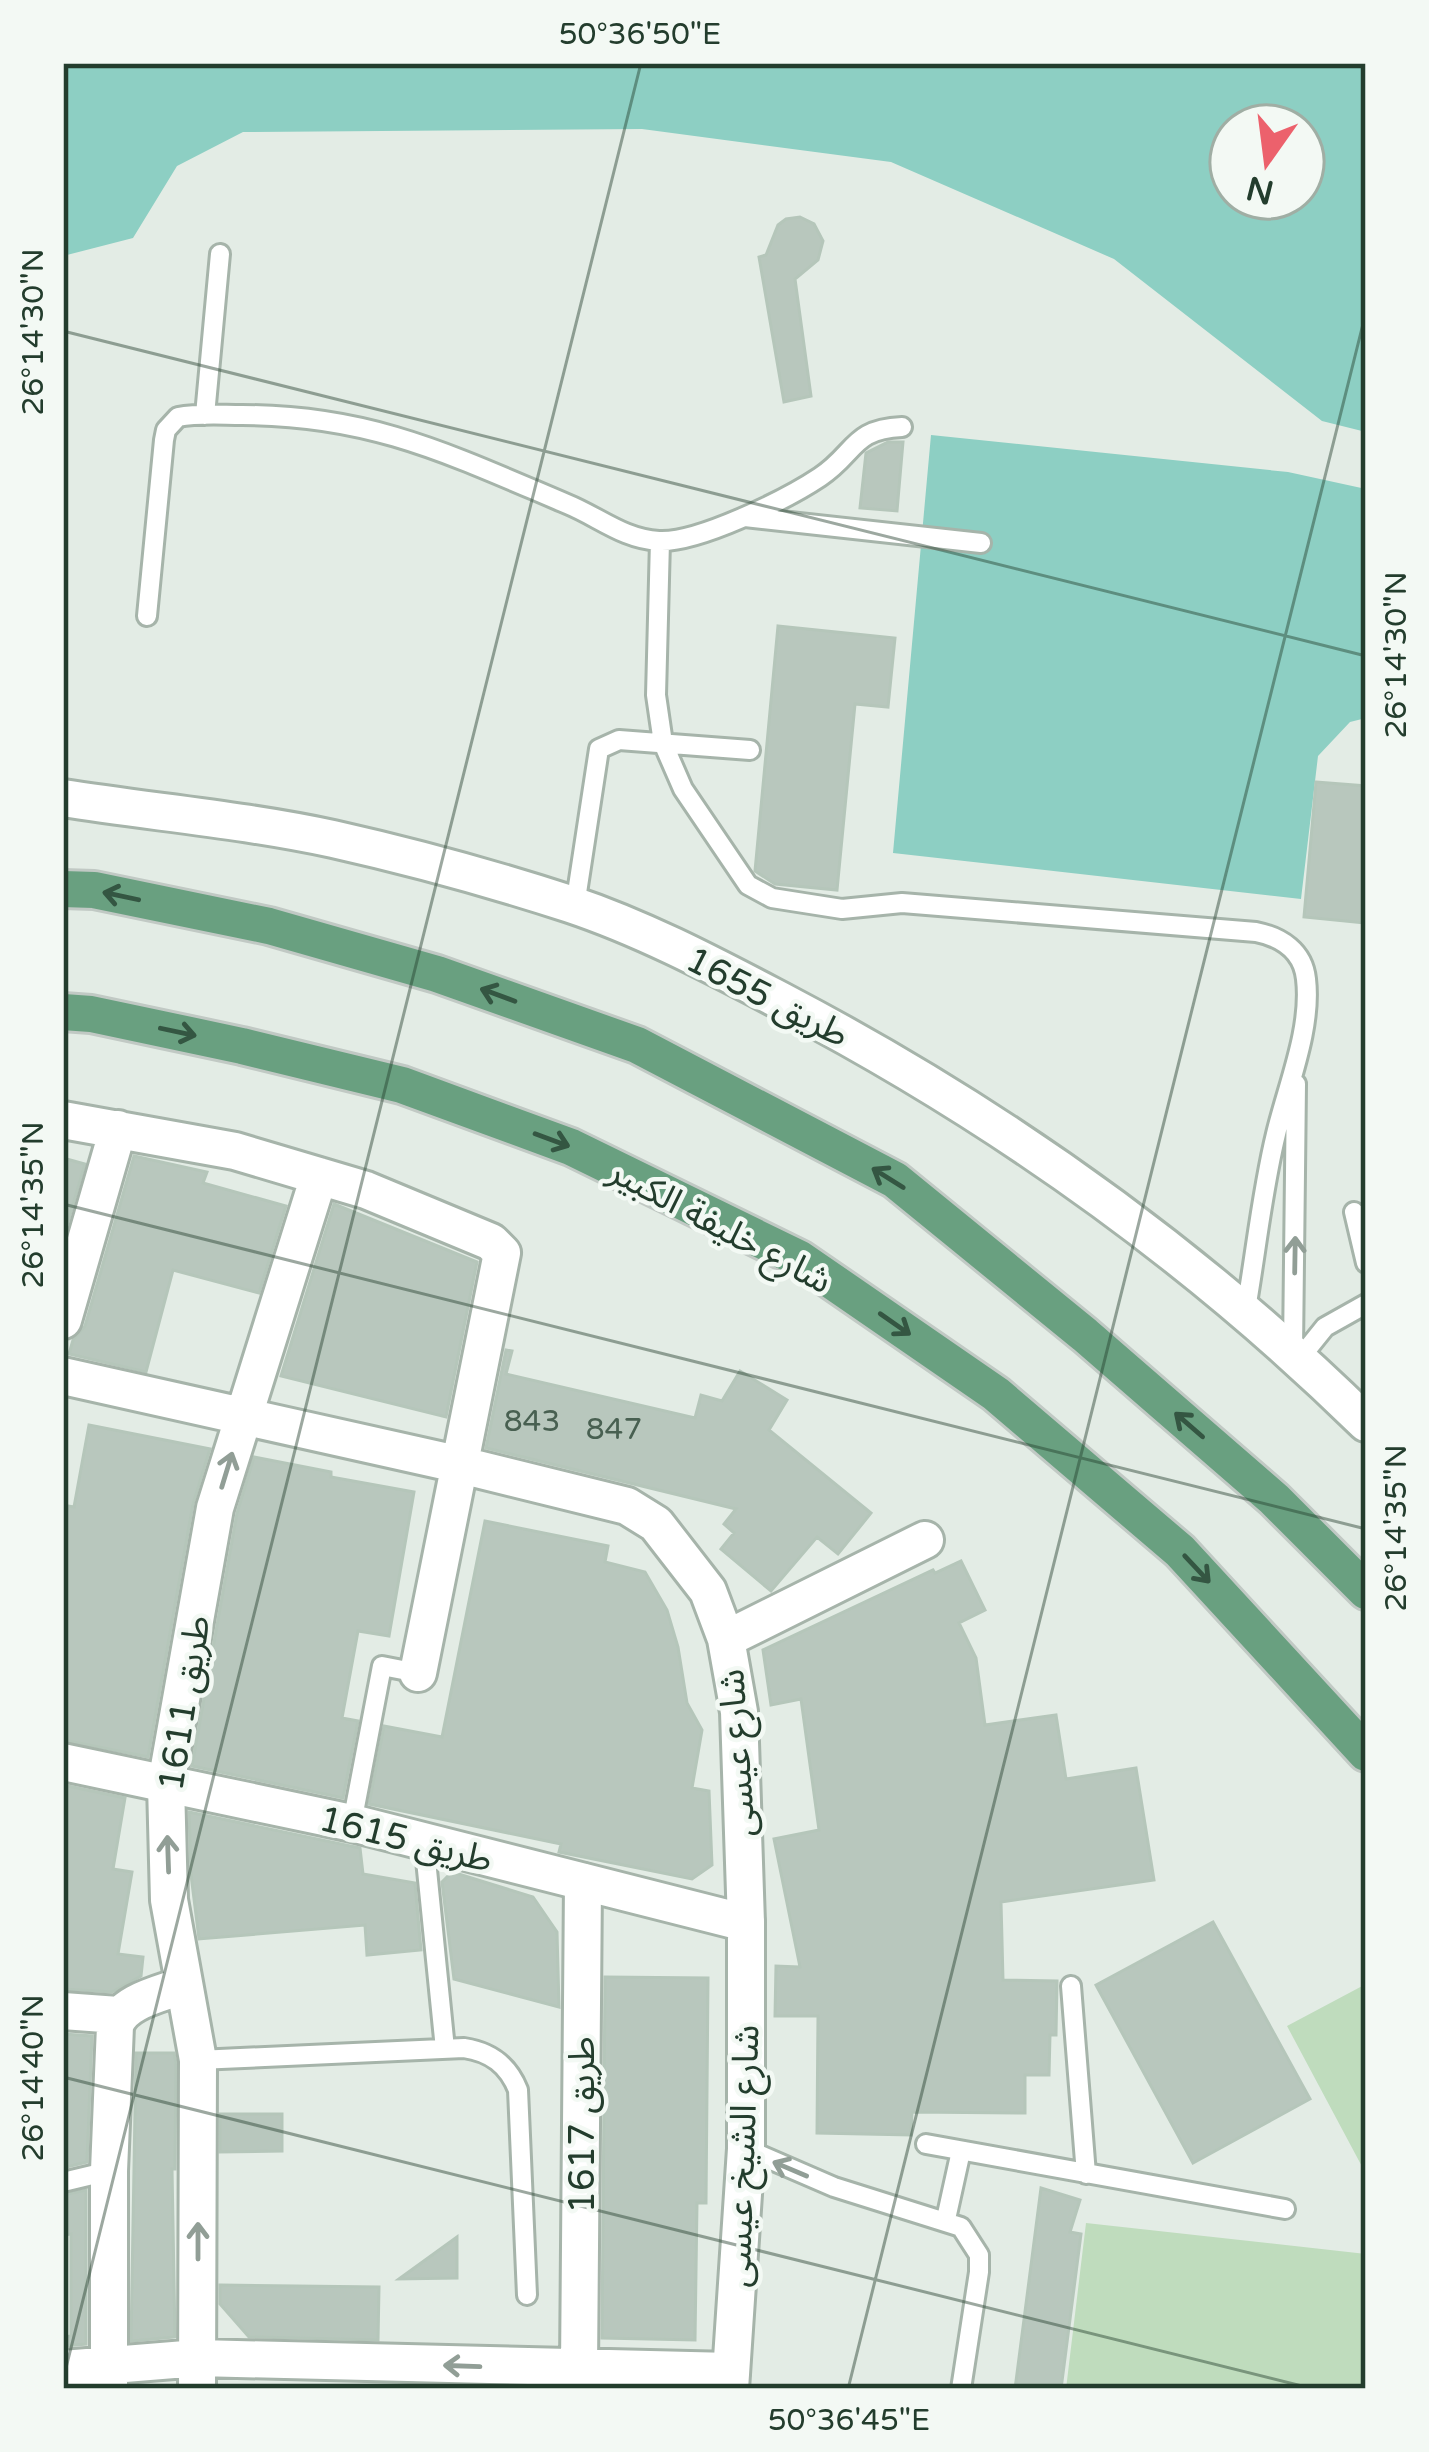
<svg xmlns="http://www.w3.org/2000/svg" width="1429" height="2452" font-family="'Varela Round','Noto Sans Arabic',sans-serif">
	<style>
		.green { fill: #bfdcbd }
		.water { fill: #8dcfc3; fill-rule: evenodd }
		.building { fill: #b8c7bd; stroke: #b5c6ba; stroke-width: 3 }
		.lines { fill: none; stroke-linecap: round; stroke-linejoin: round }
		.service-casing { stroke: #a6b4aa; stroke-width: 24 }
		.minor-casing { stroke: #a6b4aa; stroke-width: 42 }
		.tertiary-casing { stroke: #a6b4aa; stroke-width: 42 }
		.primary-casing { stroke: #c1c9c4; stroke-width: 42 }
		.service { stroke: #fff; stroke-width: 18 }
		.minor { stroke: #fff; stroke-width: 36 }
		.tertiary { stroke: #fff; stroke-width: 36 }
		.primary { stroke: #69a080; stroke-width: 36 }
		.oneway { stroke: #345642 }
		.oneway2 { stroke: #919e96 }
		.ticks { fill: none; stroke: #233d2d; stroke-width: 3; stroke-opacity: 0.45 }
		.labels { text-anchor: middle; stroke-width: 9; stroke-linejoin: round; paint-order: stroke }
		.number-label { font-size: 30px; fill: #486051 }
		.street-label { font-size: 36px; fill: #233d2d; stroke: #f3f9f4 }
		.neatline { fill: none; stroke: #233d2d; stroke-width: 4.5 }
		.ticks-label { font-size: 30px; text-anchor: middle; fill: #233d2d }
	</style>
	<rect width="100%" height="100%" fill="#e3ece5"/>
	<path class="green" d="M1366 1984V2174L1287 2026Z
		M1086 2223 1366 2254V2389H1066Z"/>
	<path class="water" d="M63 63H1366V432L1322 421 1114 259 891 162 642 129 243 132 177 166 133 238 63 256ZM1231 126H1303V198H1231Z
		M931 435 1288 472 1366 489V718L1350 722 1318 756 1301 899 893 853Z"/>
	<path class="building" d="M800 217 814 224 823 241 818 260 795 279 811 396 784 402 759 257 766 255 778 225 786 219Z
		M888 442H903L897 511 860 508 866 453Z
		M778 626 895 638 888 707 855 704 837 890 775 884 755 871Z
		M1316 782 1366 786V923L1304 917Z
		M134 1156 207 1172 203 1183 286 1206 259 1293 173 1270 146 1372 69 1354 73 1340 85 1326Z
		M63 1158 85 1164 63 1239Z
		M334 1204 477 1262 446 1417 281 1376Z
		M506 1350 512 1351 506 1374 695 1418 701 1395 722 1401 740 1371 787 1400 769 1430 871 1513 838 1554 817 1537 771 1591 721 1549 734 1533 724 1524 736 1509 486 1448Z
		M89 1425 210 1449 193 1504 148 1757 63 1740V1529L68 1506 74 1507Z
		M254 1457 331 1472V1477L414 1492 389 1636 358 1631 342 1718 358 1721 343 1798 192 1766 237 1513Z
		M485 1521 608 1546 605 1562 645 1572 667 1610 678 1647 687 1703 702 1730 692 1788 709 1791 712 1865 692 1879 559 1852 561 1844 369 1804 384 1726 442 1737Z
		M961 1561 985 1610 959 1623 976 1658 985 1725 1056 1715 1066 1779 1136 1768 1154 1880 1001 1902 1003 1980 1057 1981 1056 2035H1050L1049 2075H1025V2113L912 2112 911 2135 817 2133 818 2016H775L776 1966 800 1967 774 1839 819 1830 801 1699 771 1705 763 1650 933 1570 935 1573Z
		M63 1785 125 1798 113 1869 132 1872 118 1954 143 1957 141 1976 112 1992 63 1989Z
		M189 1812 360 1848 363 1874 415 1883 421 1950 367 1955 365 1925 199 1939 191 1875Z
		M452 1872 533 1897 557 1932 559 2007 454 1979 442 1882Z
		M1213 1922 1310 2099 1193 2163 1096 1985Z
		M605 1977 708 1978 706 2203H697L695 2340 602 2338Z
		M63 2034 92 2036 87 2162 67 2167 63 2130Z
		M136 2053H174L176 2062 175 2169H172L175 2337 131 2341Z
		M220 2114H282V2151L220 2152Z
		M1041 2188 1080 2200 1070 2232 1081 2234 1061 2389H1015Z
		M86 2190V2344L63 2346V2337L71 2336V2234L63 2235V2195Z
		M457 2237V2278L399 2279Z
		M220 2285 379 2287 378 2340 249 2337 220 2304Z"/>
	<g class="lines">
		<defs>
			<path id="service" d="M205 415 220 254
				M745 517 981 543
				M660 541 656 695 663 743 683 789 748 885 772 898 842 909 902 903 1256 932C1281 937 1303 951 1306 979 1312 1029 1287 1087 1276 1134 1262 1191 1256 1252 1246 1309
				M147 616 164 440 166 430 178 417C199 413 221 415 242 415 371 415 451 455 567 504 599 517 623 539 659 541 698 543 787 499 820 477 856 453 852 429 902 427
				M575 906 599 749 619 740 750 750
				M1354 1212 1366 1263
				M1293 1350 1296 1084
				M1300 1358 1325 1327 1366 1304
				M352 1823 382 1666 418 1673
				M424 1840 445 2049
				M1071 1986 1086 2174
				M198 2060 464 2048C491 2052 508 2065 518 2090L527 2295
				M926 2144 1285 2209
				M746 2149 834 2187 961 2227 979 2255V2272L961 2389
				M63 2182 109 2171
				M946 2219 961 2151"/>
			<path id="minor" d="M63 798C152 812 245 820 333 839 413 857 493 879 570 904 645 929 716 967 785 1003 998 1115 1194 1254 1366 1423
				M63 1120 235 1151 366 1190 491 1242 502 1253 418 1673
				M63 1320 118 1129
				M63 1376 457 1464 627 1506 656 1524 708 1591 726 1639 739 1712 746 1923
				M726 1639 925 1540
				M63 2011 118 2015
				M63 2369 198 2358 731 2371
				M579 2369 583 1882
				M109 2389V2171L115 2026C122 2001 161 1994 184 1985
				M197 2389 198 2060 169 1900 166 1784 215 1508 319 1176"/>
			<path id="tertiary" d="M63 1762 352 1823 746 1923V2149L730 2389"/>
			<path id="primary" d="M63 889 94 890 269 926 437 974 637 1045 895 1180 1085 1335 1274 1499 1366 1591
				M63 1012 91 1014 242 1046 402 1085 571 1147 800 1259 996 1394 1180 1551 1366 1753"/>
		</defs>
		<use href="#service" class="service-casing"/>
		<use href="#minor" class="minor-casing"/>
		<use href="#tertiary" class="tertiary-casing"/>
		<use href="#primary" class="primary-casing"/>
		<use href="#service" class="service"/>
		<use href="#minor" class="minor"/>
		<use href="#tertiary" class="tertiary"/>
		<use href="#primary" class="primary"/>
	</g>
	<defs><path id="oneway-shaft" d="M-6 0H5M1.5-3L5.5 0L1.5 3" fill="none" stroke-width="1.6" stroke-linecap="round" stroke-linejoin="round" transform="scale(3)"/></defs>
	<g class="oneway">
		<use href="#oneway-shaft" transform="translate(121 896) rotate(-168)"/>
		<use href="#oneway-shaft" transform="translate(498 995) rotate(-160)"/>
		<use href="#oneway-shaft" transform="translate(178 1032) rotate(12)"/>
		<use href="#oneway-shaft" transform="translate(552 1140) rotate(20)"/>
		<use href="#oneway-shaft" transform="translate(888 1178) rotate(-148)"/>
		<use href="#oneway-shaft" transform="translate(895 1324) rotate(35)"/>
		<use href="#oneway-shaft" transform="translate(1189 1425) rotate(-139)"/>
		<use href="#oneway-shaft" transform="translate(1197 1569) rotate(47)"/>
	</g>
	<g class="oneway2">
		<use href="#oneway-shaft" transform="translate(1295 1255) rotate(-89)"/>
		<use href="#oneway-shaft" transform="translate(227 1470) rotate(-73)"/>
		<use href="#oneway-shaft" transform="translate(168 1854) rotate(-92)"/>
		<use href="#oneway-shaft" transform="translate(790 2169) rotate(-157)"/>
		<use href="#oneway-shaft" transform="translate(198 2241) rotate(-90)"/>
		<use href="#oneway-shaft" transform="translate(462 2366) rotate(-178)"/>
	</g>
	<path class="ticks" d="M63 331 1366 656M63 1204 1366 1529M63 2077 1314 2389M63 2380 641 63M848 2389 1366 312"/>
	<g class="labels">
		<g class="number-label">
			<text x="532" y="1431">843</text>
			<text x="614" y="1439">847</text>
		</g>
		<g class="street-label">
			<text transform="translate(768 996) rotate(27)" y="13">طريق 1655</text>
			<text transform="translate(721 1225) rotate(28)" y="13">شارع خليفة الكبير</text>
			<text transform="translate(183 1703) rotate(-81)" y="13">طريق 1611</text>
			<text transform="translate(736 1753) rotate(-94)" y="13">شارع عيسى</text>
			<text transform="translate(406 1838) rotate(14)" y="13">طريق 1615</text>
			<text transform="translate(581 2125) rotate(-90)" y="13">طريق 1617</text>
			<text transform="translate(741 2156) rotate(-88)" y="13">شارع الشيخ عيسى</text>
		</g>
	</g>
	<rect width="1429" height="2452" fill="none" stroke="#f3f9f4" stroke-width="132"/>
	<g transform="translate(1267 162) rotate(194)"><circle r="57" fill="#f3f9f4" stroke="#a0aea4" stroke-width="3"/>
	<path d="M0-9L21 45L0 30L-21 45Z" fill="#ec616c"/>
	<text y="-18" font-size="33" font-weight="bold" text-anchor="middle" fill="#233d2d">N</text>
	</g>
	<rect x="66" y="66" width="1297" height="2320" class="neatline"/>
	<g class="ticks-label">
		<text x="640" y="44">50°36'50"E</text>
		<text transform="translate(33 332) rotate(-90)" y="10">26°14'30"N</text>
		<text transform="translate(1396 655) rotate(-90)" y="10">26°14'30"N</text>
		<text transform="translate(33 1205) rotate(-90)" y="10">26°14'35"N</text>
		<text transform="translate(1396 1528) rotate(-90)" y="10">26°14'35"N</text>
		<text transform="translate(33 2078) rotate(-90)" y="10">26°14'40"N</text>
		<text x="849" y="2430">50°36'45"E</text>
	</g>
</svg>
